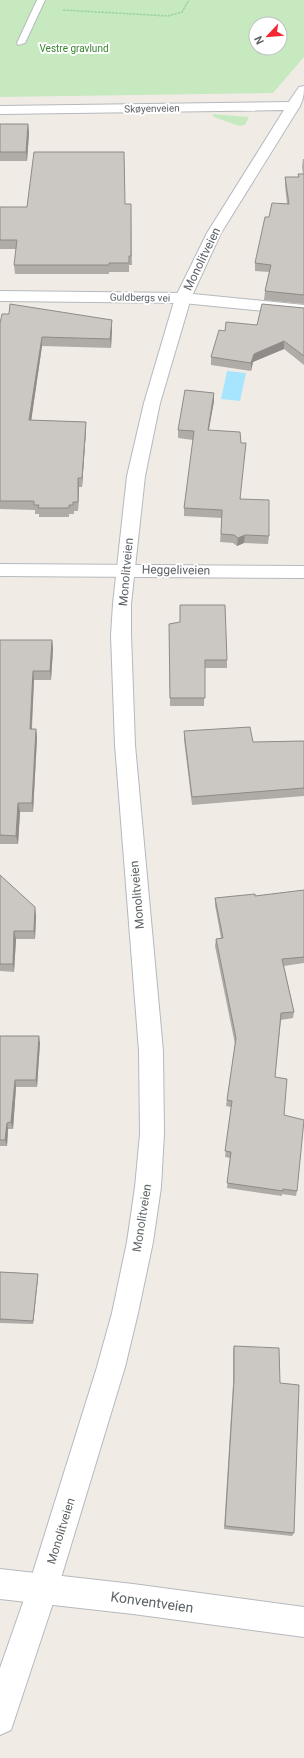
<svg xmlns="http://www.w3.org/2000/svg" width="304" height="1758" font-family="Roboto,sans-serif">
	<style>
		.green { fill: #c6e9c0; fill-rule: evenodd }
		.water { fill: #a7e5ff }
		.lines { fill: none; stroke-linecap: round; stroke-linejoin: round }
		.lane-casing { stroke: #b6b9bd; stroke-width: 2 }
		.street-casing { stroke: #b6b9bd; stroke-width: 2 }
		.secondary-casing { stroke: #b4b9be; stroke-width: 2 }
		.path { stroke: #9cd2a4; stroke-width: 1.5; stroke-dasharray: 2.5 1; stroke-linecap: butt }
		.lane { fill: #fff; fill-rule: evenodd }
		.street { fill: #fff; fill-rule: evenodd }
		.secondary { fill: #fff; fill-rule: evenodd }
		.wall { fill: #afaba7 }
		.shaded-wall { fill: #8e8b88 }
		.building { fill: #cbc7c2; stroke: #8e8b88 }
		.labels { text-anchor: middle; stroke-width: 4; stroke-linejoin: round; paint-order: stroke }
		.far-park-label { font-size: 10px; fill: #37842f; stroke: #fff }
		.far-street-label { font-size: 10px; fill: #5d6367; stroke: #fff }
		.street-label { font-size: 12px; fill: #5d6367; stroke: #fff }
		.near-street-label { font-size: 14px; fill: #5d6367; stroke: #fff }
	</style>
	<rect width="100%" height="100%" fill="#f0ece5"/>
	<path class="green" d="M0 0H304V57L273 93 0 97ZM256 24H280V48H256Z
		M212 114 249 117 245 125 239 126 214 117Z"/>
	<path class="water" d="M227 371 246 373 240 401 221 399Z"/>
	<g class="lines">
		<defs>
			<path id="lane" d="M37 0H45L25 43 18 45 17 43Z"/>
			<path id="street" d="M304 86C304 96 303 101 298 109H288L286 106 299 87Z
				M0 291 183 293 304 305V315L183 303 0 301Z
				M0 564 304 566V578L0 576Z
				M0 1569 133 1584 304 1607V1637L133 1614 0 1599Z"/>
			<path id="secondary" d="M293 102 298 103 300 106 221 233 191 298 160 403 145 476 131 604V635L135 745 163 1051 164 1134 161 1187 153 1242 138 1313 125 1367 58 1588 11 1730 0 1735V1668L28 1588 97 1367 112 1313 127 1242 135 1187 140 1134 139 1051 115 745 111 635 113 604 127 476 144 403 175 298 207 233 284 110 0 114V106Z"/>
		</defs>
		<use href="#lane" class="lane-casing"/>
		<use href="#street" class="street-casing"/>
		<use href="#secondary" class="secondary-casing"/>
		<path class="path" d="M63 10 168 16 182 12 189 0"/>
		<use href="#lane" class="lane"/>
		<use href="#street" class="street"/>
		<use href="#secondary" class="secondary"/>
	</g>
	<path class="wall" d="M0 124H28L29 133 27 161H0Z
		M303 159H304V304L264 300 265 291 269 272 255 271V263L269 217 287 204 285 185V177H298V174H303L302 167Z
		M131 204 132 265H129V272H109V274H15L14 265 16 249H0V207H27Z
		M304 308V365L284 349 253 362 251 371 211 365V357L225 331 257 325Z
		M112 320V329L111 348 42 346 31 420 86 422V430L82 487H79L78 511H74V514H69V517H39V514H35V510L0 509V323Z
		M214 393V401L209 430 241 499 269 536 268 544 244 543 237 546 233 543 220 542 222 518 184 516V508L193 440 178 438V430Z
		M180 622 227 660V668H205L204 706H170L169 632Z
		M0 640H52L53 649 51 680H34L32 729H36L37 738 33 812H20L18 844H0Z
		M184 731 253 742 304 741V796L192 805 184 740Z
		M0 875 36 915 35 939H16L14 972 0 971Z
		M304 890V963L284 966 294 1012 293 1018 281 1020 275 1077 284 1115 297 1191 296 1196 282 1194V1196L227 1188 230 1158 225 1157 231 1107 226 1106 235 1044 215 946 216 939 221 938 215 905V898L255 896Z
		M0 1036 40 1043 37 1087H16L13 1129H8L7 1146H0Z
		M0 1272 38 1274V1277L33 1324 0 1323Z
		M234 1346 280 1383 294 1533 292 1536 224 1529 233 1384V1351Z"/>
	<path class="shaded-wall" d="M28 124 29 133 27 161 26 152Z
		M112 320V329L111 348 110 339Z
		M42 337V346L30 429 29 420Z
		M284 341V349L253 362 251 371V363L254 354Z
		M214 393V401L207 438 208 430Z
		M86 422V430L82 487V478Z
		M78 478 79 487 78 511Z
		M245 535 244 543 237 546 238 538Z
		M52 640 53 649 51 680 50 671Z
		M33 671 34 680 31 738 30 729Z
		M36 729 37 738 33 812 32 803Z
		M18 803 20 812 18 844 16 836Z
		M35 907 36 915 35 939 34 931Z
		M14 931 16 939 14 972 13 964Z
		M39 1036 40 1043 37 1087 36 1080Z
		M15 1080 16 1087 13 1129 11 1122Z
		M7 1123 8 1129 7 1146 5 1140Z
		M38 1274V1277L33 1324V1321Z"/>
	<path class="building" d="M0 124H28L26 152H0Z
		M34 152H124L125 204H131V256H129V263H109V265H14L17 240H0V207H27Z
		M298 174H304V295L265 291 271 265 255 263 265 217H269L272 203 289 204 285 177H299Z
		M10 304 112 320 110 339 42 337 29 420 86 422 82 478H78V502H73V505H69V508H38L39 505H34V501H0V323L2 314H9Z
		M262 304 304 308V356L284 341 254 354 251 363 211 357 219 330 225 331 226 322 257 325Z
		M185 390 214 393 208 430 240 432 241 443H246L240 499 269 500V536L245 535 238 538 234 535 221 534 222 510 184 508 194 431 178 430Z
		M180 605H225L227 660H205V698H170L169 624 180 622Z
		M0 640H52L50 671H33L30 729H36L32 803H18L16 836 0 835Z
		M250 727 253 742 304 741V788L192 797 184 731Z
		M0 875 35 907 34 931H14L13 964H0Z
		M304 890V957L282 959 294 1012 281 1013 275 1077 287 1079 284 1115 304 1120 297 1191 283 1189V1191L227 1183 231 1152 225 1151 232 1101 227 1100 236 1038 216 939 223 938 215 898 255 894V896Z
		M0 1036H39L36 1080H15L11 1122 7 1123 5 1140H0Z
		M0 1272 38 1274 33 1321 0 1319Z
		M234 1346 279 1348 280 1383 299 1385 294 1533 225 1526 234 1380Z"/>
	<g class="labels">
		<g class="far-park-label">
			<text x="74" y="52">Vestre gravlund</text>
		</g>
		<g class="far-street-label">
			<text transform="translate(152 108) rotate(-1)" y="4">Skøyenveien</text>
			<text transform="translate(140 297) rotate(1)" y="4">Guldbergs vei</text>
		</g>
		<g class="street-label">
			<text transform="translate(202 259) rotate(-64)" y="4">Monolitveien</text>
			<text transform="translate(176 570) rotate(1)" y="4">Heggeliveien</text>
			<text transform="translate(126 572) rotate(-85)" y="4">Monolitveien</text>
			<text transform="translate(137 895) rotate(-95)" y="4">Monolitveien</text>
			<text transform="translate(142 1218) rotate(-81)" y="4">Monolitveien</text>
			<text transform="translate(61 1531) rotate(-73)" y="4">Monolitveien</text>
		</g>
		<g class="near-street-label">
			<text transform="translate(152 1602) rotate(8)" y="5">Konventveien</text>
		</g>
	</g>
	<g transform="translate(268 36) rotate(244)"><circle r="19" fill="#ffffff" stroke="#bec1c2"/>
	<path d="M0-3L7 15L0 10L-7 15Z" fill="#f52733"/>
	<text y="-6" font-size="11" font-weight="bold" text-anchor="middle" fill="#5d6367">N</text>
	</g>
</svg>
